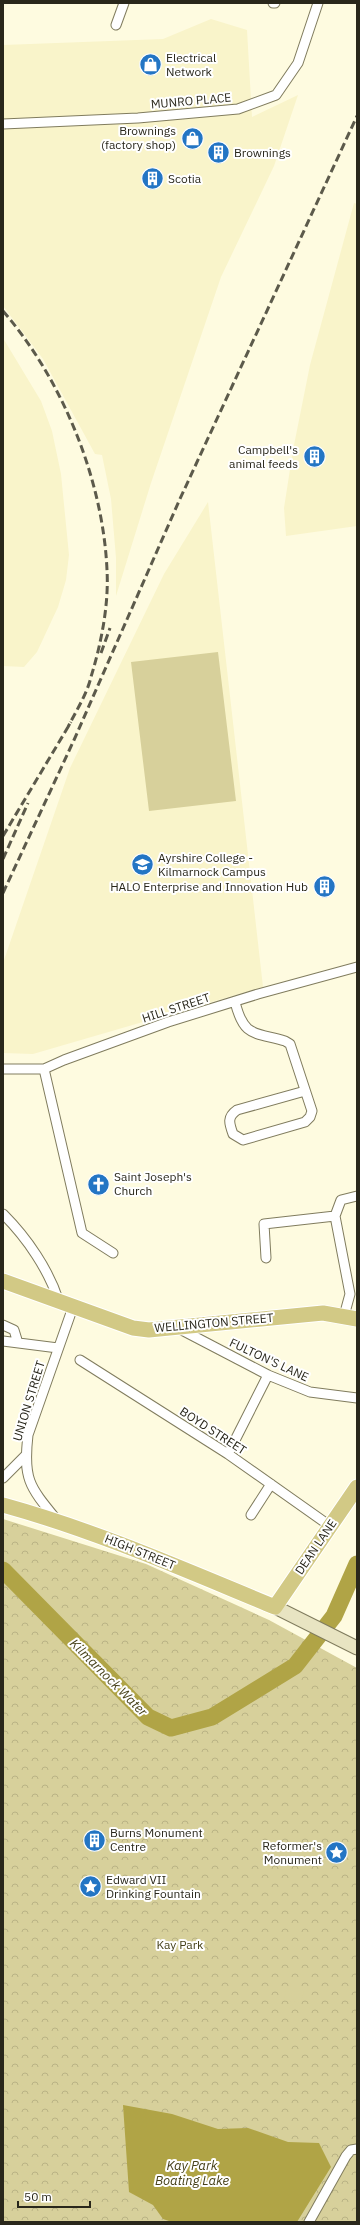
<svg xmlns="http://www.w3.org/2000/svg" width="360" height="2225" font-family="'IBM Plex Sans',sans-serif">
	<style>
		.built { fill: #f9f4ca }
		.park { fill: url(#park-crowns) }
		.pitch { fill: #d7d09b }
		.water { fill: #b0a446 }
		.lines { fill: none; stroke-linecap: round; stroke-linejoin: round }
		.river { stroke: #b0a446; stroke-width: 17 }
		.minor-casing { stroke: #807c5e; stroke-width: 11 }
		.secondary-casing { stroke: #807c5e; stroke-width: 15 }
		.primary-casing { stroke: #fff; stroke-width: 17 }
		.minor { stroke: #fff; stroke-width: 9 }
		.secondary { stroke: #e8e4c2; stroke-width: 13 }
		.primary { stroke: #d2c985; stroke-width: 15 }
		.rail { stroke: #5c5a4b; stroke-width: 3; stroke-dasharray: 8 4; stroke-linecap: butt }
		.labels { text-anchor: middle; stroke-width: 4; stroke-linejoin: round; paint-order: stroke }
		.poi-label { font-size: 12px; fill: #29271b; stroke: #fff; text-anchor: start }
		.street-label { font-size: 12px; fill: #29271b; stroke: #fff }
		.park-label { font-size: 12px; fill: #454018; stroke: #fff }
		.water-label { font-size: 13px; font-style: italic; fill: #47411a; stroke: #fff }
	</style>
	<defs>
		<pattern id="park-crowns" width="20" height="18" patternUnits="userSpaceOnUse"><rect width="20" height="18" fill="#d7d09b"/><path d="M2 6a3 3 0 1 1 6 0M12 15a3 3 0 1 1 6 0" fill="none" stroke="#b9b385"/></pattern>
	</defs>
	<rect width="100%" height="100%" fill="#fefbe0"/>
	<path class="built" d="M211 19 247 30 252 117 298 95 274 166 221 277 151 483 116 596V558L111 499 102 455 95 454 43 359 3 306V45L163 39Z
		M354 203 357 204V526L286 536 284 508 293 450 310 365Z
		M3 338 41 401 52 431 61 474 69 555 66 580 58 607 37 652 24 667 3 666Z
		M208 502 263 987 33 1054 3 1053V963L70 768 164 574Z"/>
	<path class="park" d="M3 1519 146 1564 269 1620 357 1668V2222H3Z"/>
	<path class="pitch" d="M218 652 236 801 149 811 131 662Z
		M287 1986 304 1990 301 2003 284 2000Z"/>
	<path class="water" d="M123 2105 172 2114 218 2129 248 2128 288 2142 319 2143 331 2167 297 2222H172L163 2219 153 2205 129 2192Z"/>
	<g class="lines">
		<path class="river" d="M3 1570 148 1717 171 1728 212 1717 295 1666 334 1616 357 1564"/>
		<defs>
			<path id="minor" d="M273 3H275
				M116 25 124 3
				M3 124 138 118 238 109 276 95 298 63 318 3
				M235 1002C244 1037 253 1032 285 1041L290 1044 312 1111 310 1117 305 1122 243 1140 233 1134C229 1123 227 1117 237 1110L305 1091
				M3 1069H44L64 1060 168 1022 258 994 357 967
				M44 1069 82 1233 113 1253
				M3 1214C27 1238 49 1270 59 1302
				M266 1258 264 1224 335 1216
				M344 1316 350 1294 335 1216 341 1200 357 1196
				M3 1325 14 1330 18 1343
				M178 1328 268 1375 310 1392 357 1398
				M3 1341 58 1348
				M80 1360 228 1454 330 1526
				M228 1454 268 1375
				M3 1478 26 1455
				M251 1515 271 1484
				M56 1519C29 1486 23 1479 28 1435L73 1307
				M309 2222 346 2156 351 2150 357 2149"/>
			<path id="secondary" d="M275 1607 357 1648"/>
			<path id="primary" d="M3 1281 133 1328 149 1330 323 1313 357 1319
				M3 1505C97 1531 185 1570 275 1607L357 1487"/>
		</defs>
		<use href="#minor" class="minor-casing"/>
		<use href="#secondary" class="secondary-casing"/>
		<use href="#primary" class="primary-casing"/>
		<use href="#minor" class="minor"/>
		<use href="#secondary" class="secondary"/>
		<use href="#primary" class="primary"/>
		<path class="rail" d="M3 311C62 379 103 479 107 570 109 605 101 644 91 677 87 694 76 711 68 727
			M101 653 110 628
			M3 836 71 722
			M3 859 28 803
			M3 893 74 740 179 501 357 116"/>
	</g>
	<defs>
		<symbol id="shop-disc" viewBox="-11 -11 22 22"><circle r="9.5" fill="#2375c4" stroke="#fff"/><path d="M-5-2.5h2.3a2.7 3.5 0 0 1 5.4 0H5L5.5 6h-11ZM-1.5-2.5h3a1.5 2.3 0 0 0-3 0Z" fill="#fff"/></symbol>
		<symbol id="building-disc" viewBox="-11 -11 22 22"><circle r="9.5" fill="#2375c4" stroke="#fff"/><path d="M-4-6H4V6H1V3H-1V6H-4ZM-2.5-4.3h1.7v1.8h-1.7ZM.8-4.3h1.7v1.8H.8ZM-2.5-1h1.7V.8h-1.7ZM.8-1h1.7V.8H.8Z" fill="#fff"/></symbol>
		<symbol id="university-disc" viewBox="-11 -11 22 22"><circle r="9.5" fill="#2375c4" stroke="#fff"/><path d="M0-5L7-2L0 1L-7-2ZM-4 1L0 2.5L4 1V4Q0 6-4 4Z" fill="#fff"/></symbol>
		<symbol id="church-disc" viewBox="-11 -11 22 22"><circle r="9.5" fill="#2375c4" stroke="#fff"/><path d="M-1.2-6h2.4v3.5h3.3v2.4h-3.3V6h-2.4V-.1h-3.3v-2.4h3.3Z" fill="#fff"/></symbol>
		<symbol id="sight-disc" viewBox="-11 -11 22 22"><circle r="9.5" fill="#2375c4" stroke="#fff"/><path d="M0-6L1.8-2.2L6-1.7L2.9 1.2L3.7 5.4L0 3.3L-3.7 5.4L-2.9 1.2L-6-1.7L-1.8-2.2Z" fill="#fff"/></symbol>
	</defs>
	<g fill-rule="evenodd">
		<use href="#shop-disc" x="138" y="52" width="25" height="25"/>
		<use href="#shop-disc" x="180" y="126" width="25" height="25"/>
		<use href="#building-disc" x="206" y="140" width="25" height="25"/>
		<use href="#building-disc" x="140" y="166" width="25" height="25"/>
		<use href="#building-disc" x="302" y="444" width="25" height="25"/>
		<use href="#university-disc" x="130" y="852" width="25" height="25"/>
		<use href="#building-disc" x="312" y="874" width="25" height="25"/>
		<use href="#church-disc" x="86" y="1172" width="25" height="25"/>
		<use href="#building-disc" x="82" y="1828" width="25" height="25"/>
		<use href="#sight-disc" x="324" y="1840" width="25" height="25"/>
		<use href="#sight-disc" x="78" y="1874" width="25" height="25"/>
	</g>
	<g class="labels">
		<g class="poi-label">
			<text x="166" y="62">Electrical<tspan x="166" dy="14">Network</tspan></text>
			<text x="176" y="135" text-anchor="end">Brownings<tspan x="176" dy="14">(factory shop)</tspan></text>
			<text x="234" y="157">Brownings</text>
			<text x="168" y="183">Scotia</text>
			<text x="298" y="454" text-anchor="end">Campbell's<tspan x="298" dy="14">animal feeds</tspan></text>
			<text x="158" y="862">Ayrshire College -<tspan x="158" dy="14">Kilmarnock Campus</tspan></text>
			<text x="308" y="891" text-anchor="end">HALO Enterprise and Innovation Hub</text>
			<text x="114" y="1181">Saint Joseph's<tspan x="114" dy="14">Church</tspan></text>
			<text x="110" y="1837">Burns Monument<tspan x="110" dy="14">Centre</tspan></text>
			<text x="322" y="1850" text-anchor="end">Reformer's<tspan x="322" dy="14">Monument</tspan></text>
			<text x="106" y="1884">Edward VII<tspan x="106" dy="14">Drinking Fountain</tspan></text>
		</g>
		<g class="street-label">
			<text transform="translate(191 101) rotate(-5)" y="4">MUNRO PLACE</text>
			<text transform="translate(176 1008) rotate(-18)" y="4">HILL STREET</text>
			<text transform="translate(214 1323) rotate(-5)" y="4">WELLINGTON STREET</text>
			<text transform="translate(269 1360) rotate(25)" y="4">FULTON'S LANE</text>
			<text transform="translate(29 1401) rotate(-73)" y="4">UNION STREET</text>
			<text transform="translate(213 1431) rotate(33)" y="4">BOYD STREET</text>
			<text transform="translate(316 1547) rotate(-56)" y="4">DEAN LANE</text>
			<text transform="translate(140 1552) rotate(22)" y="4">HIGH STREET</text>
		</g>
		<g class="park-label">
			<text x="180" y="1949">Kay Park</text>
		</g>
		<g class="water-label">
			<text transform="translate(109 1677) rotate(45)" y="5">Kilmarnock Water</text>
			<text x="192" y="2170">Kay Park<tspan x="192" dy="15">Boating Lake</tspan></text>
		</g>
	</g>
	<rect width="360" height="2225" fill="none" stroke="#29271b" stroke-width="8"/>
	<path d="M18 2201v6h72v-6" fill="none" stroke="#29271b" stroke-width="2"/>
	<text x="24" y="2201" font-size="12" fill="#29271b" stroke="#ffffff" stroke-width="3" paint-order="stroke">50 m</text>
</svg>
